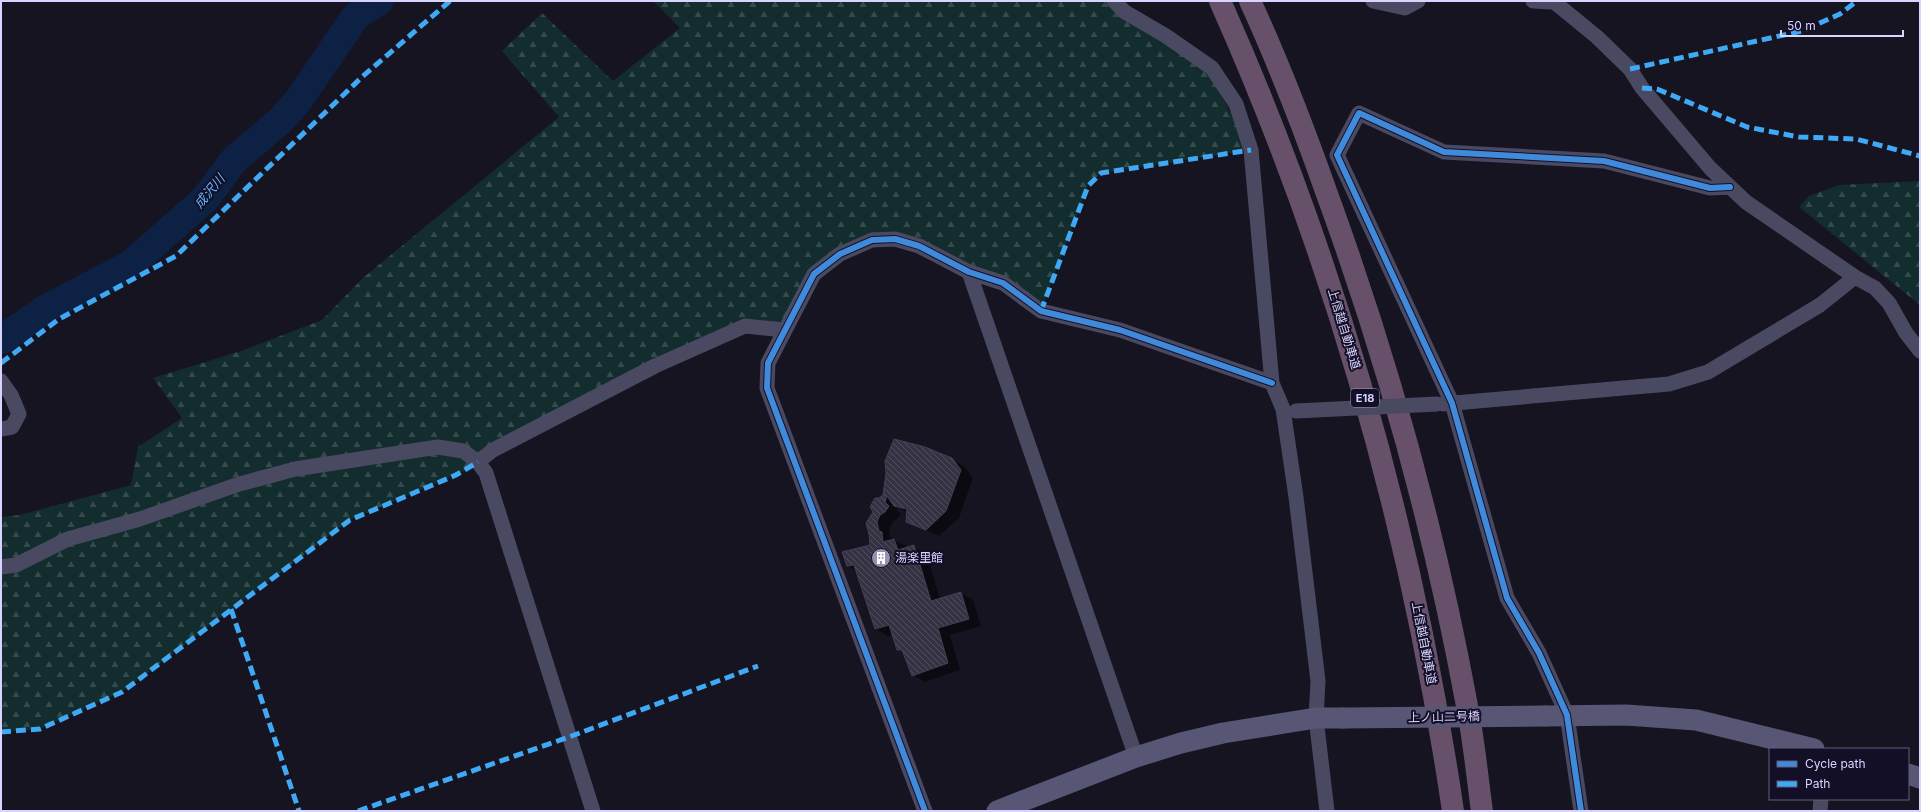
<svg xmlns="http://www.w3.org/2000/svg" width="1921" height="812" font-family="Inter,'Noto Sans JP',sans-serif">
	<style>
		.forest { fill: url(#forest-firs) }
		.shadow { fill: #0007 }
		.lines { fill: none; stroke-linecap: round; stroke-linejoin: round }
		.river { stroke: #0d2144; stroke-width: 29 }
		.building { fill: url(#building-back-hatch); stroke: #433f54 }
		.street { stroke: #4a4962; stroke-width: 15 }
		.secondary { stroke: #575674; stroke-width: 21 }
		.highway { stroke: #67516a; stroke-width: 22 }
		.street-bridge { stroke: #4a4962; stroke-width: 15 }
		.secondary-bridge { stroke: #575674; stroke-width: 21 }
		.quiet { stroke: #3fa9f5; stroke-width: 5; stroke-dasharray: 10 5; stroke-linecap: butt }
		.cycleway-casing { stroke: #130f26; stroke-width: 8 }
		.cycleway { stroke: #408adc; stroke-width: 6 }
		.labels { text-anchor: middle; stroke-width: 4; stroke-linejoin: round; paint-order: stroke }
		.shield { fill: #130f26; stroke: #9e99be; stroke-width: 1 }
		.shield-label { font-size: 11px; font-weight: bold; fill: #d9d4ff }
		.street-label { font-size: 12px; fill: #d9d4ff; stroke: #130f26 }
		.poi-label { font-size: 12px; fill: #d9d4ff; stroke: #130f26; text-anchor: start }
		.water-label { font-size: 13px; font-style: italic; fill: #62b6ff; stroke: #130f26 }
	</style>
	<defs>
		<pattern id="forest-firs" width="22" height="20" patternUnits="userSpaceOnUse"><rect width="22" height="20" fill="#132c2d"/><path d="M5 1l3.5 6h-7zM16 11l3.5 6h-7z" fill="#354a4c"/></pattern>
		<pattern id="building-back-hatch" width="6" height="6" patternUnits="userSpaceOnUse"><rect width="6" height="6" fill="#343243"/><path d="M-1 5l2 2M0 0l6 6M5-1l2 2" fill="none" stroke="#514f5f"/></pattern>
	</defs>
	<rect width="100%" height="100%" fill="#161421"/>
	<path class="forest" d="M653 1H1114L1210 75 1251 150 1101 173 1088 186 1041 311 919 246 872 240 814 274 784 330 745 326 456 475 350 520 122 692 40 729 1 732V517L20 515 131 485 138 447 182 418 153 378 241 351 322 320 364 277 559 117 502 51 542 13 613 81 680 28Z
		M1920 181V305L1799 207 1809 196 1839 185Z"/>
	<path class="shadow" d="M952 459 965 467 973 478 959 518 939 536 907 522 908 513 898 507 897 510 901 514 897 519 893 522 889 530 891 538 907 547H914L927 554 940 599 961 593 973 600 981 626 950 635 960 670 925 682 913 675 905 653 897 649 893 635 888 636 876 629 857 571 848 566 871 546 874 511 879 499Z"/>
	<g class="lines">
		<path class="river" d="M1 340 47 308 130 265 205 199 234 160 280 121 298 101 355 17 379 1"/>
	</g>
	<path class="building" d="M894 439 925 447 952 458 961 470 946 511 926 530 906 522 907 509 894 506 887 496 885 502 889 506 885 512 880 515 877 522 879 531 882 532 883 542 894 539 898 550 914 545 931 601 961 592 969 619 938 628 948 663 912 676 902 650H897L889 625 875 629 854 565 847 566 842 552 870 545 869 534 866 523 873 512 870 507 875 498H879L883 495 886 473 885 461Z"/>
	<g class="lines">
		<path class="street" d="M1114 1 1125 12 1166 36 1212 68 1236 104 1251 150 1272 383 1283 409 1296 497 1318 681 1316 718 1327 811
			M1373 1 1405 8 1418 1
			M1533 1 1553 2
			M1553 1 1597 37 1630 69 1642 88 1710 168 1746 202 1855 277 1875 288 1889 303 1906 333 1920 351
			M969 272 1136 757
			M1 381 11 395 19 414 12 427 1 429
			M1443 404 1669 384 1708 372 1820 305 1855 277
			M478 462 493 450 655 366 745 326 784 330
			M1 567 16 565 68 539 140 519 236 485 295 469 438 447 463 451 478 462 486 473 593 811
			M925 811 767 388 768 363 814 274 840 254 872 240 895 239 919 246 969 272 1003 283 1041 311 1120 330 1272 383
			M1581 811 1567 715 1539 653 1507 598 1452 403 1337 155 1359 113 1444 152 1604 161 1710 188 1730 187
			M1820 811 1821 799"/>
		<path class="secondary" d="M1545 716 1626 715 1696 720 1814 749
			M1908 774 1920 778
			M997 811 1136 757 1181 743 1223 733 1316 718H1343"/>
		<path class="highway" d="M1220 1C1335 259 1412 532 1453 811
			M1250 1C1279 64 1304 129 1327 194 1388 361 1435 532 1467 706 1474 740 1477 776 1482 811"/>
		<path class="street-bridge" d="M1296 411 1437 404"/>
		<path class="secondary-bridge" d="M1343 718 1545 716"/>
		<path class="quiet" d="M1630 69 1802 31 1840 14 1857 1
			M1642 88 1657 89 1747 127 1799 137 1856 139 1920 156
			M1041 311 1088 186 1101 173 1251 150
			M1 363 59 319 176 256 362 77 450 1
			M231 609 299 811
			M1 732 40 729 122 692 350 520 456 475 478 462
			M358 811 569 737 758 666"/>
		<defs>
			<path id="cycleway" d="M925 811 767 388 768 363 814 274 840 254 872 240 895 239 919 246 969 272 1003 283 1041 311 1120 330 1272 383
				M1581 811 1567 715 1539 653 1507 598 1452 403 1337 155 1359 113 1444 152 1604 161 1710 188 1730 187"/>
		</defs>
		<use href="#cycleway" class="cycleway-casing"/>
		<use href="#cycleway" class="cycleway"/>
	</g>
	<defs>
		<symbol id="building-disc" viewBox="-11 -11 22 22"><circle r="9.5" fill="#9591b1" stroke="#130f26"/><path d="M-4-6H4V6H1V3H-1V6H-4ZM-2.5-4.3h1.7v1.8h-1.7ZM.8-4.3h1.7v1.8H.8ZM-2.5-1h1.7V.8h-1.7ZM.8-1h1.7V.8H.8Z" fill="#fff"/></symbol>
	</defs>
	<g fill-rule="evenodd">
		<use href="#building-disc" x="870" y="547" width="22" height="22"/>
	</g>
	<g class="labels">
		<rect class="shield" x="1351" y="389" width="28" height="18" rx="3"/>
		<g class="shield-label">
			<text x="1365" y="402">E18</text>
		</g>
		<g class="street-label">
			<text transform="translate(1344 329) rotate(73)" y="4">上信越自動車道</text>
			<text transform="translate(1424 643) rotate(79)" y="4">上信越自動車道</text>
			<text transform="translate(1444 717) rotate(-1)" y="4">上ノ山二号橋</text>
		</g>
		<g class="poi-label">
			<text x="895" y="562">湯楽里館</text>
		</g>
		<g class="water-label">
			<text transform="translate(209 191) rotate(-50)" y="5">成沢川</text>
		</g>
	</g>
	<rect width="1921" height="812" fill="none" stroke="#d9d4ff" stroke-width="4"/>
	<rect x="1769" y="748" width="140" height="52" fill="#130f26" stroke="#625e7d"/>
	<rect x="1777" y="761" width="20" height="6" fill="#408adc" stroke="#625e7d"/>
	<text x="1805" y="768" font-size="12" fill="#d9d4ff">Cycle path</text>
	<rect x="1777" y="781" width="20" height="6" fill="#3fa9f5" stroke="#625e7d"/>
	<text x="1805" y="788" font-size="12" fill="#d9d4ff">Path</text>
	<path d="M1781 30v6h122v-6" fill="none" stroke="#d9d4ff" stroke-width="2"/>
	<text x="1787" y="30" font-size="12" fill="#d9d4ff" stroke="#130f26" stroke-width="3" paint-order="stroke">50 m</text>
</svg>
